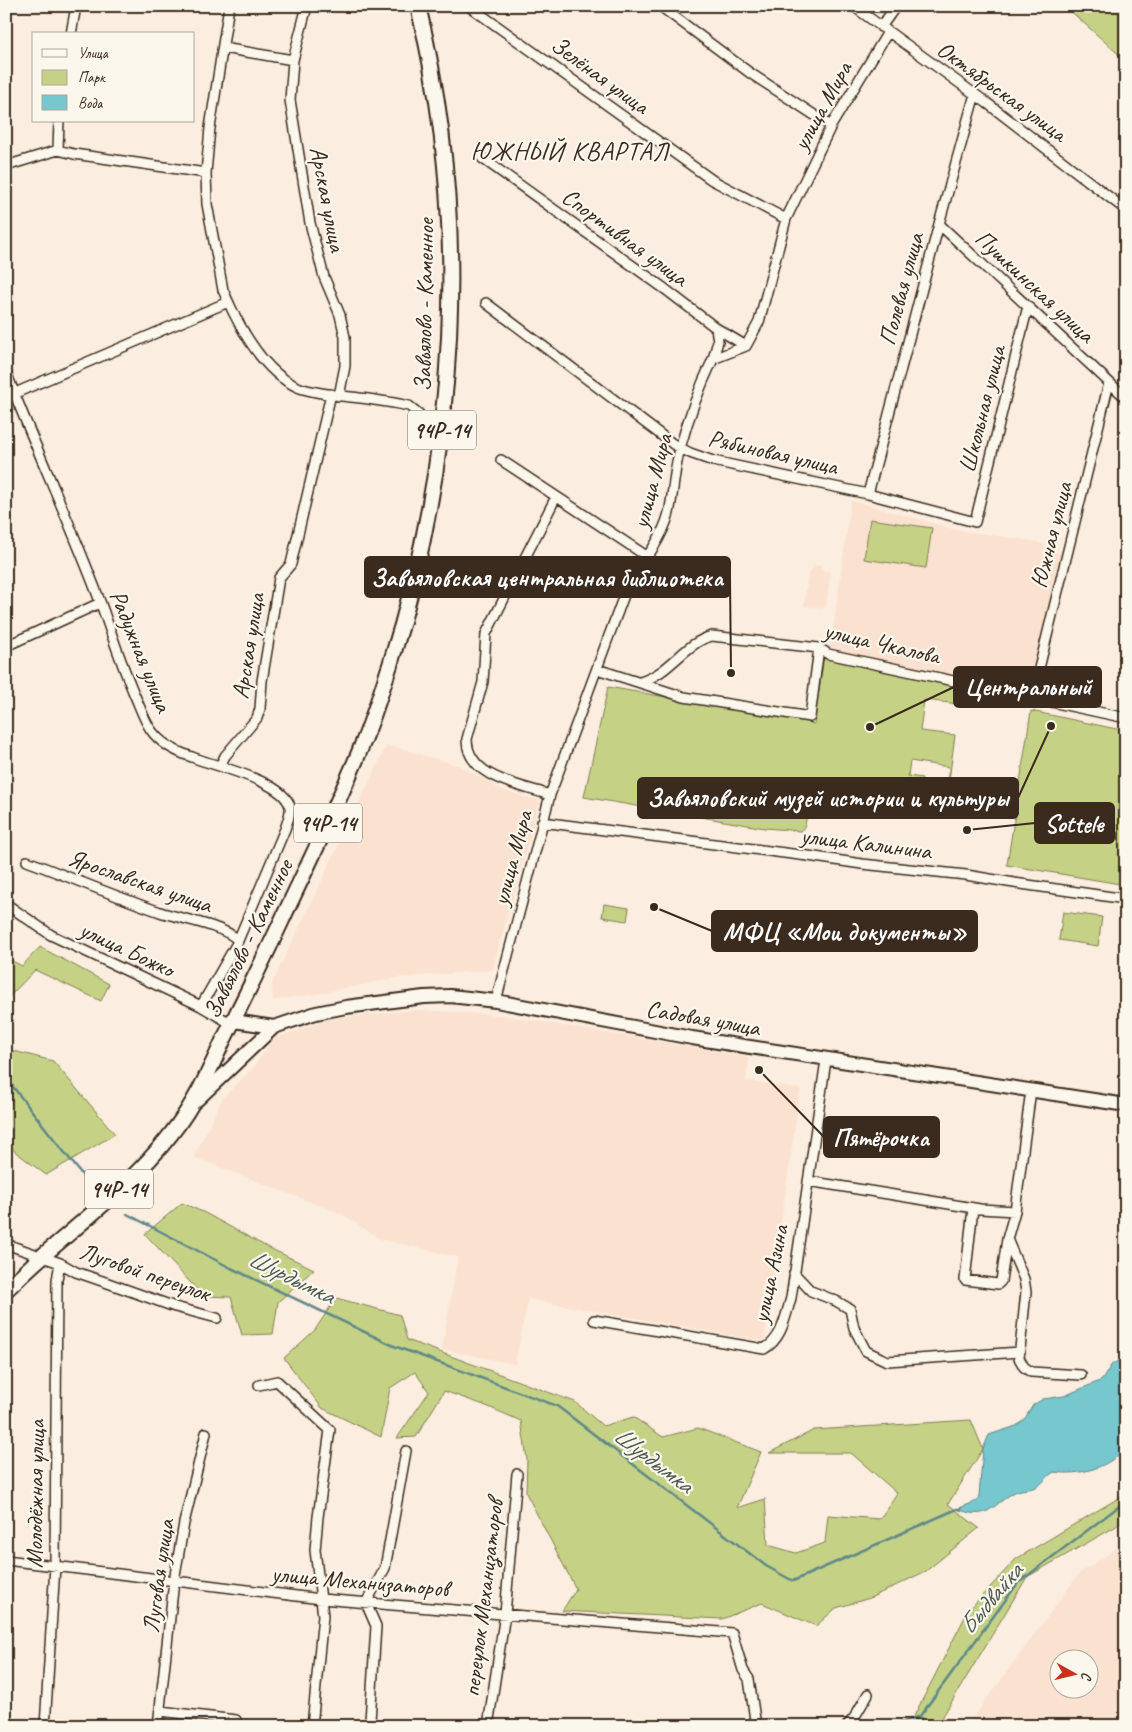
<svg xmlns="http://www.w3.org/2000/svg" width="1132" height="1732" font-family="Caveat,sans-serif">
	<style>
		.built { fill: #fbe1cf; fill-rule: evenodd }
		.green { fill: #c5d286; stroke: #807e52 }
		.water { fill: #76c7ce; stroke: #5e8888 }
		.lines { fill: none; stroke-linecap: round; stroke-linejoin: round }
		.stream { stroke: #5e8888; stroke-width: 2.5 }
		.street-casing { stroke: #3b2a1e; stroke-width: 12 }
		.secondary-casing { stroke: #3b2a1e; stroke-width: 16 }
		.primary-casing { stroke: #3b2a1e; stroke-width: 18 }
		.street { stroke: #fbf7ec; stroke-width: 9 }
		.secondary { stroke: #fbf7ec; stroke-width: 12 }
		.primary { stroke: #fbf7ec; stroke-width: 14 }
		.labels { text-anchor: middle; stroke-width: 4.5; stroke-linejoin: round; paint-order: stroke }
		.shield { fill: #fbf7ec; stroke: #75685c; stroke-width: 1 }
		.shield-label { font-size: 22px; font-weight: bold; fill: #3b2a1e }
		.street-label { font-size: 24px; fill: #3b2a1e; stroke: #fbf7ec }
		.water-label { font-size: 25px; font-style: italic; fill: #4d5953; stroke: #fbf7ec }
		.quarter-label { font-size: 26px; letter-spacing: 1px; fill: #3b2a1e; stroke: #fbf7ec }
		.leader { fill: none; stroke: #3b2a1e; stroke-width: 2 }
		.callout-dot { fill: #3b2a1e; stroke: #fbf7ec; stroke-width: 2 }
		.callout { fill: #3b2a1e; stroke: #3b2a1e; stroke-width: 2 }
		.callout-label { font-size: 25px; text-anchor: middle; font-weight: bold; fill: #fff }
	</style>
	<rect width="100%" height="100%" fill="#fbeddf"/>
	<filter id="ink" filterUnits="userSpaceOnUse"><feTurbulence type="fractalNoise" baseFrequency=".02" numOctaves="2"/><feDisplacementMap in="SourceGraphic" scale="10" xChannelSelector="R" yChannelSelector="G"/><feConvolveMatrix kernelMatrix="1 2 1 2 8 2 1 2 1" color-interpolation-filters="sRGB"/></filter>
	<g filter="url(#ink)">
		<path class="built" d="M851 501 957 530 1038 542 1061 554 1028 690 830 651Z
			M813 565 821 566V570L828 571 830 574 826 606 823 608 804 606 809 572 813 569Z
			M387 745 460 766 502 790 540 801 492 970 394 978 317 994 273 1000 272 985 274 980Z
			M416 1010 499 1015 749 1057 746 1081 800 1089 764 1341 528 1299 515 1364 442 1349 458 1257 380 1239 342 1214 194 1157 222 1099 252 1069 274 1039 330 1019Z
			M1126 1542V1726H967L1079 1574ZM1060 1660H1090V1690H1060Z"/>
		<path class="green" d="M1065 6H1126V61Z
			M870 519 932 528 926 568 864 559Z
			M824 656 961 685 959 704 924 700 920 731 955 735 948 788 936 786 937 780 947 781 949 767 910 761 908 776 922 778 921 784 901 781 899 793 841 786 839 798 812 790 805 825 801 831 765 828 584 797 608 687 804 721 814 724Z
			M1031 711 1126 731V885L1007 865Z
			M604 904 629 908 627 921 602 917Z
			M1063 912 1102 917 1098 946 1059 940Z
			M40 947 109 984 101 1001 35 970 8 998 6 997V958L22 966Z
			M6 1049 53 1061 115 1134 46 1175 13 1150 6 1138Z
			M182 1203 205 1213 265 1246 314 1269 278 1302 273 1334 242 1335 231 1297 203 1296 145 1234Z
			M336 1298 400 1315 407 1340 575 1402 603 1426 633 1417 663 1437 698 1428 761 1452 737 1508 765 1499 768 1545 796 1553 825 1543 828 1515 880 1519 897 1493 851 1453H769L814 1430 971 1420 983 1449 948 1504 979 1528 926 1571 870 1598 836 1608 816 1626 762 1603 722 1619 562 1611 576 1589 526 1493 527 1459 521 1421 484 1405 444 1391 416 1437 397 1438 429 1392 415 1372 390 1388 381 1437 322 1408 284 1358 315 1330Z
			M1126 1491V1517L1115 1527 1027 1577 937 1726H911L910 1724 968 1611 1016 1559 1122 1496Z"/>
		<path class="water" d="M1124 1358H1126V1448C1108 1468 1080 1476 1054 1472 1048 1475 1045 1481 1039 1485 1031 1491 1021 1488 1013 1493 990 1507 988 1521 957 1509L977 1501 979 1496 983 1449 989 1435 1016 1426 1024 1420 1033 1405 1043 1399 1064 1396 1102 1380 1112 1364Z"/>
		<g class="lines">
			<path class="stream" d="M1124 6 1126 8
				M6 1078 91 1186
				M127 1214 231 1268 394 1346 557 1406 766 1566 793 1581 957 1509H961
				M920 1716 923 1726
				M893 1726 920 1716 1018 1583 1126 1501"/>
			<defs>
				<path id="street" d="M229 6 210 128 206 173 207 204 223 290C238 325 263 374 300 388 321 395 345 396 368 399 382 401 396 403 409 406L419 414
					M307 6 293 60 290 100 310 223 324 277 340 315 345 337V366L339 396
					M469 6 712 180 786 219
					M660 6 750 73 831 126
					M853 6 987 103 1126 210
					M881 27 896 6
					M71 34 76 6
					M223 48 293 60
					M58 150 74 154 206 173
					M58 150 59 121
					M482 158 665 289 716 328 746 346
					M6 166 58 150
					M939 224 1126 398
					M486 303 673 444 690 453 713 461 868 494 975 522 1028 306
					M713 359 718 341 716 328
					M6 372C36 450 72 526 101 604 112 635 122 666 135 696 140 707 144 720 151 730 160 743 177 752 192 757 214 766 285 781 290 807 291 815 287 822 285 829L237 943 201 1006
					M6 397 228 302
					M501 460 648 557
					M868 494 939 224 975 94
					M6 646 100 603
					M597 669 684 697 810 717 819 648
					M640 682C671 673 684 643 712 636L819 648 828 654 1126 718
					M1032 697 1109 383
					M220 766 225 756 257 718 260 709 262 681 279 578 291 564 331 394
					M550 795C520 785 467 778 467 739L483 682 486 634 556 497
					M542 822 808 856 862 864 966 875 1014 883 1126 899
					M27 861C72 878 117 897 163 913 183 919 224 926 238 940
					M6 904 51 935 201 1006 225 1020 234 1021
					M496 1001 550 795 630 579C646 559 662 539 669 513 674 491 674 467 681 445 689 415 700 387 713 359L746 346 759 322 786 219 831 126 888 32
					M1031 1090 1015 1211 1007 1239 1024 1279 1026 1292 1019 1358 1024 1367 1031 1372 1081 1375
					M808 1181 980 1209 1015 1211
					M973 1208 965 1280 998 1284 1001 1281 1007 1239
					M6 1244 60 1263 76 1272 105 1282 175 1307 217 1318
					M794 1273 811 1291 836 1301 850 1309 854 1328 866 1351 887 1361 1020 1352
					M594 1320 764 1349C782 1339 785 1318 791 1298L826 1060
					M259 1385 277 1381 330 1430 318 1517 315 1550 323 1616 312 1726
					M6 1560 321 1599 732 1633 743 1670 749 1679 756 1726
					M160 1711 236 1720
					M370 1721 376 1626 366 1603 385 1568 406 1451
					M45 1726 55 1566 57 1280 60 1263
					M158 1726 174 1581 184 1523 206 1433
					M488 1726 505 1614 517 1474
					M847 1726 854 1718 868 1694"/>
				<path id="secondary" d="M234 1021 274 1027 316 1013 346 1007 424 997 450 996 496 1001 692 1038 1126 1105
					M196 1101 274 1027"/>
				<path id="primary" d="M6 1290C22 1275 37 1260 53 1247 94 1212 138 1177 171 1134 194 1105 208 1074 223 1041 243 1001 263 961 282 920 309 862 338 805 362 745 373 719 381 692 390 665 457 453 471 223 418 6"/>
			</defs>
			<use href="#street" class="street-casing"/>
			<use href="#secondary" class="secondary-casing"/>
			<use href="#primary" class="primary-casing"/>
			<use href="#street" class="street"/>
			<use href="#secondary" class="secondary"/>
			<use href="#primary" class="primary"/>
		</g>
	</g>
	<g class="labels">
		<g class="shield">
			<rect x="408" y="410.5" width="68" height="39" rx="4"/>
			<rect x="294" y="803.5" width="68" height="39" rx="4"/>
			<rect x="85" y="1169.5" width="68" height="39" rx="4"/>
		</g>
		<g class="shield-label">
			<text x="442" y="438">94Р-14</text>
			<text x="328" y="831">94Р-14</text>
			<text x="119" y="1197">94Р-14</text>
		</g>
		<g class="street-label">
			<text transform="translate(600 75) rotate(36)" y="8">Зелёная улица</text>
			<text transform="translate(1002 91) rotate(36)" y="8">Октябрьская улица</text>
			<text transform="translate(822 106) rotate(-61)" y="8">улица Мира</text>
			<text transform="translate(328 199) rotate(79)" y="8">Арская улица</text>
			<text transform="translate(625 237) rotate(36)" y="8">Спортивная улица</text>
			<text transform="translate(1035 286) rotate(43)" y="8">Пушкинская улица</text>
			<text transform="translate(901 289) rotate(-75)" y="8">Полевая улица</text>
			<text transform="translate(424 305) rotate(-89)" y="8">Завьялово - Каменное</text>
			<text transform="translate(982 409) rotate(-76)" y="8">Школьная улица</text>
			<text transform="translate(773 452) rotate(13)" y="8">Рябиновая улица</text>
			<text transform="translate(652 481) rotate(-75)" y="8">улица Мира</text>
			<text transform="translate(1051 535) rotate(-76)" y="8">Южная улица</text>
			<text transform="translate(882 643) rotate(13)" y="8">улица Чкалова</text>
			<text transform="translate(248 646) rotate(-81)" y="8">Арская улица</text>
			<text transform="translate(141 651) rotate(68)" y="8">Радужная улица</text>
			<text transform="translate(866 843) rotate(7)" y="8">улица Калинина</text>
			<text transform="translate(512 858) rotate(-75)" y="8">улица Мира</text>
			<text transform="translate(140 881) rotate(19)" y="8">Ярославская улица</text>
			<text transform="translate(248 939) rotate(-64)" y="8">Завьялово - Каменное</text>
			<text transform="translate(127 949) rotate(25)" y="8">улица Божко</text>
			<text transform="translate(703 1018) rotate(10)" y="8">Садовая улица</text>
			<text transform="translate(145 1272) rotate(19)" y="8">Луговой переулок</text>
			<text transform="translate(770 1274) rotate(-78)" y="8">улица Азина</text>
			<text transform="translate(35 1494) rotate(-89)" y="8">Молодёжная улица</text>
			<text transform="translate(158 1576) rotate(-82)" y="8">Луговая улица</text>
			<text transform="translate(360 1581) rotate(5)" y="8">улица Механизаторов</text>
			<text transform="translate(483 1598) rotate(-83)" y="8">переулок Механизаторов</text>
		</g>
		<g class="water-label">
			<text transform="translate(292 1276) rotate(26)" y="9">Шурдымка</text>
			<text transform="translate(654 1459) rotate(37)" y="9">Шурдымка</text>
			<text transform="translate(990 1598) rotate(-50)" y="9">Быдвайка</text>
		</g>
		<g class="quarter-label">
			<text x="570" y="160">ЮЖНЫЙ КВАРТАЛ</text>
		</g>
	</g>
	<path class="leader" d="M731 673L730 577M870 727L954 687M1051 726L1018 798M967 830L1035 823M654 907L712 931M759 1070L824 1137"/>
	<g class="callout-dot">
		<circle cx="731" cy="673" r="5"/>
		<circle cx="870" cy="727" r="5"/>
		<circle cx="1051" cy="726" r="5"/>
		<circle cx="967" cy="830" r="5"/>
		<circle cx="654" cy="907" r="5"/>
		<circle cx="759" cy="1070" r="5"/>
	</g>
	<g class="callout">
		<rect x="365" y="557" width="365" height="40" rx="5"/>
		<rect x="954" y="667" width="147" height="40" rx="5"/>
		<rect x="638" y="778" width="380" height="40" rx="5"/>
		<rect x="1035" y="803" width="79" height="40" rx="5"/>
		<rect x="712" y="911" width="265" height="40" rx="5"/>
		<rect x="824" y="1117" width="115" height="40" rx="5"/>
	</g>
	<g class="callout-label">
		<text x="547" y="586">Завьяловская центральная библиотека</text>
		<text x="1028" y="695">Центральный</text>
		<text x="828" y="806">Завьяловский музей истории и культуры</text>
		<text x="1074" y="832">Sottele</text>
		<text x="845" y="940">МФЦ «Мои документы»</text>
		<text x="881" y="1146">Пятёрочка</text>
	</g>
	<rect width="1132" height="1732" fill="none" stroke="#fbf7ec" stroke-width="25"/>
	<rect x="12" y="12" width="1107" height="1707" fill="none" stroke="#3b2a1e" stroke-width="2" filter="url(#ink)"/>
	<rect x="32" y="32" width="162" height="90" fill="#fbf7ec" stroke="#aea59a"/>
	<rect x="42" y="49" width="25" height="8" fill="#fbf7ec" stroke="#aea59a"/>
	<text x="78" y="58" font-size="15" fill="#3b2a1e">Улица</text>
	<rect x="42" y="70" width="25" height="15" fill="#c5d286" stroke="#aea59a"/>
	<text x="78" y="82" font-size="15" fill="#3b2a1e">Парк</text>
	<rect x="42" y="95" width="25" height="15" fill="#76c7ce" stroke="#aea59a"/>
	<text x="78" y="108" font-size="15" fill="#3b2a1e">Вода</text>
	<g transform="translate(1074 1674) rotate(98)"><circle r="24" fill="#fbf7ec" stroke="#aea59a"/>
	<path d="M0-4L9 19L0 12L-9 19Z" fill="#c8321e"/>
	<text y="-8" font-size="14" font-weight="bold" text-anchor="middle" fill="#3b2a1e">С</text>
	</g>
</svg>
